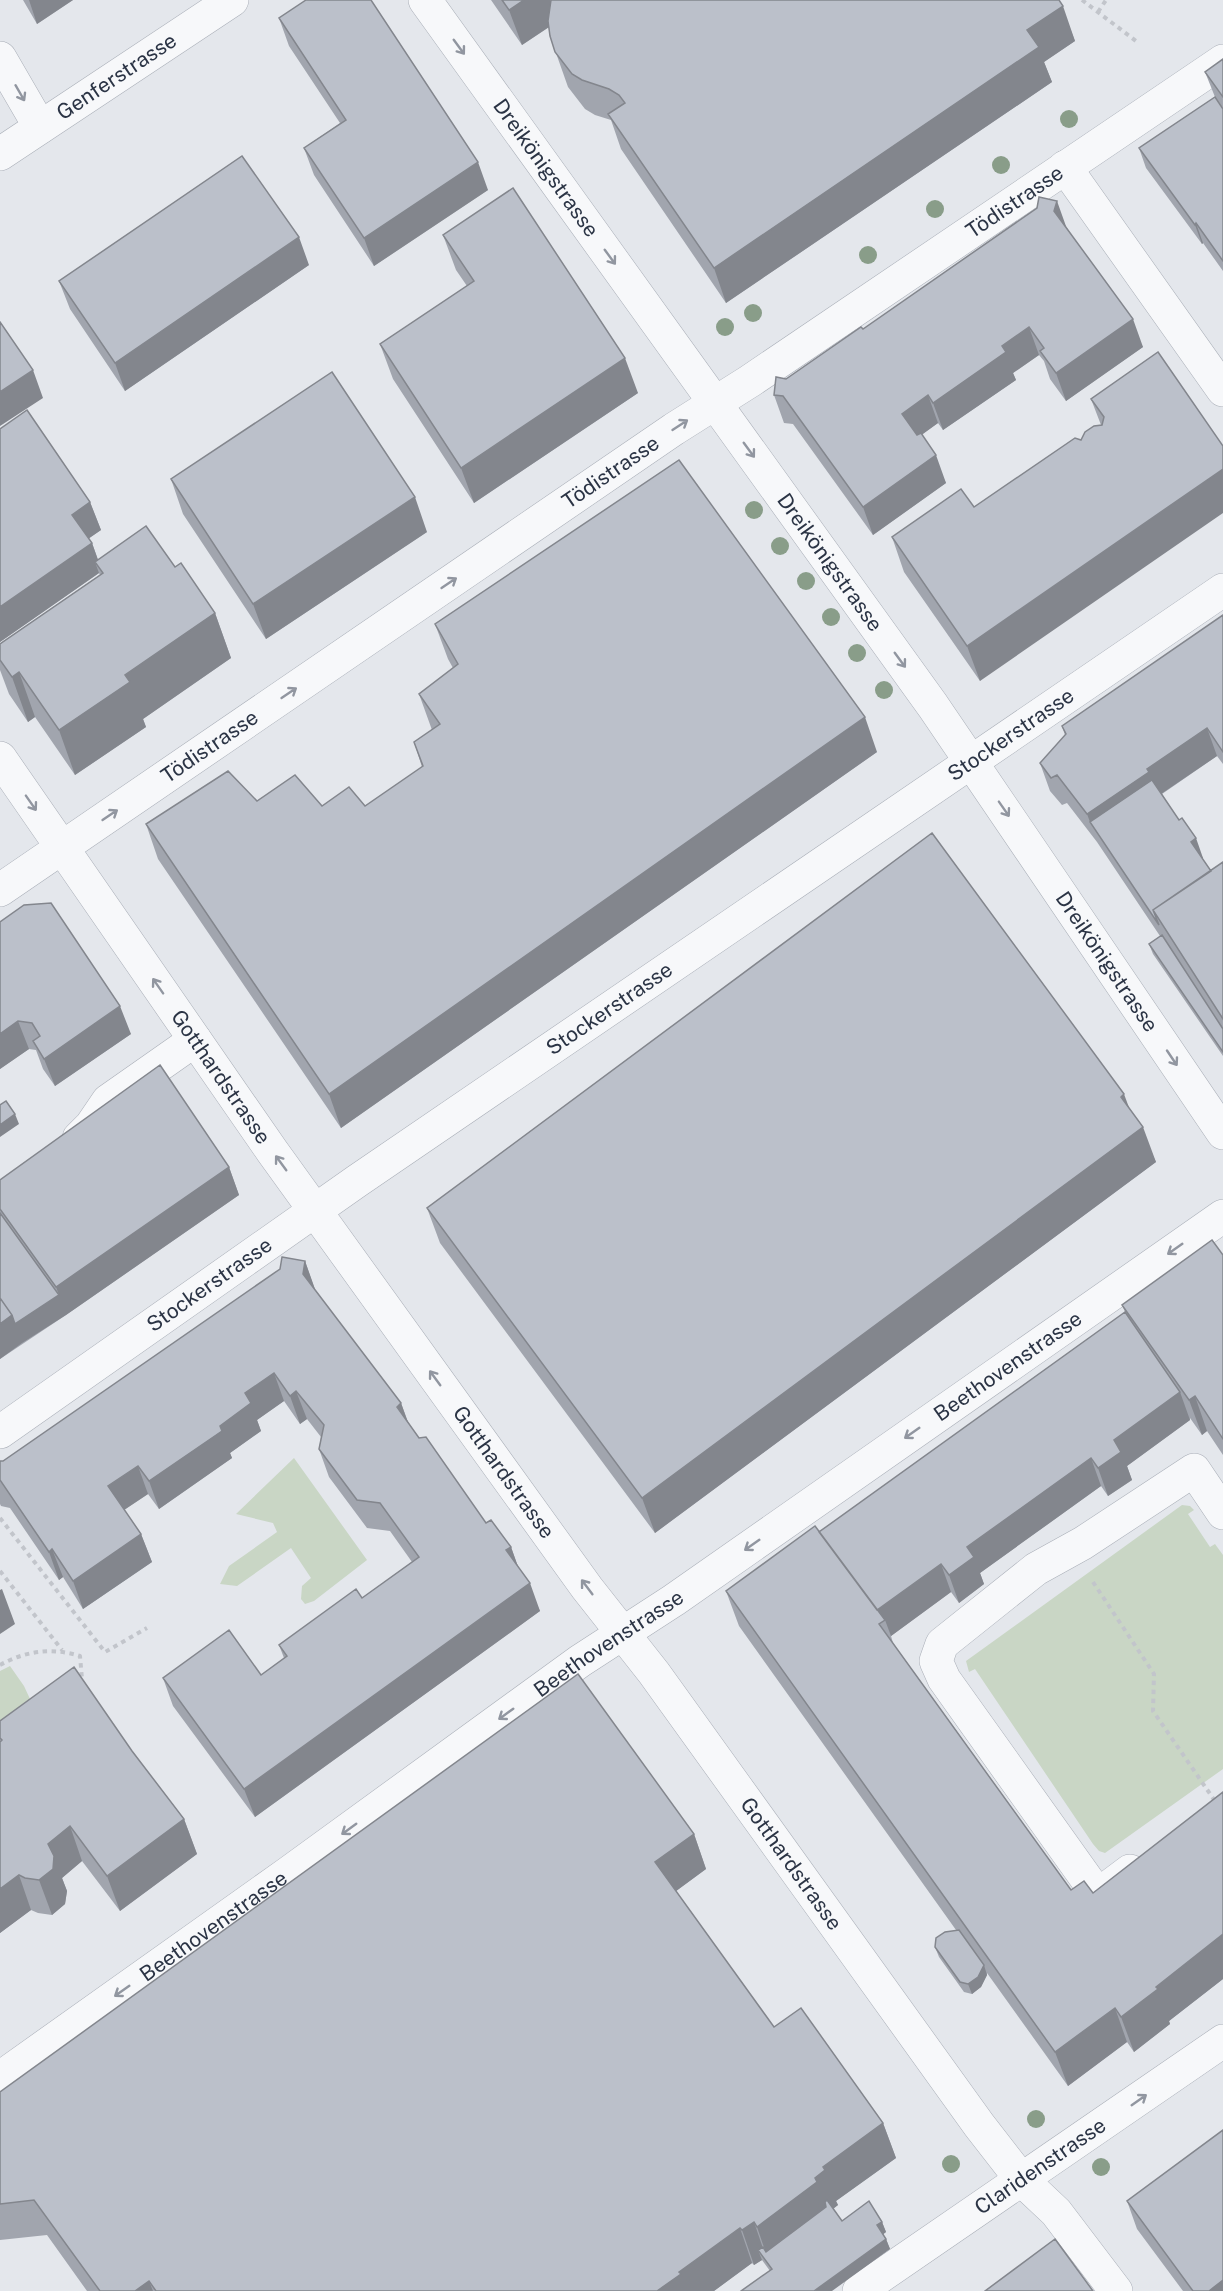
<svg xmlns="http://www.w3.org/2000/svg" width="1223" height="2291" font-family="'Public Sans',sans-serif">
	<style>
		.green { fill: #c9d6c5 }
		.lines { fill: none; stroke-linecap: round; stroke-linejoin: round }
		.minor-casing { stroke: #a9aeb7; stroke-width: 34 }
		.path { stroke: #c2c5cb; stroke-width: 4; stroke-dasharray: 4.5 4.5; stroke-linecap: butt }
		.minor { stroke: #f7f8fa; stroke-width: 33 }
		.tree { fill: #899d89 }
		.wall { fill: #a1a5ae }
		.shaded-wall { fill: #83868d }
		.building { fill: #bbc0ca; stroke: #83868d; stroke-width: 1.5 }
		.oneway { stroke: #9196a0 }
		.labels { text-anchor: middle; stroke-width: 4.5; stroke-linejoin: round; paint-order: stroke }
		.street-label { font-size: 21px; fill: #2b3445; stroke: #f4f6f9 }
	</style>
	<rect width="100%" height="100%" fill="#e4e7ec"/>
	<path class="green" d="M294 1458 367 1560 314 1601 305 1604 301 1599 302 1586 311 1578 291 1548 237 1586 220 1584 229 1566 277 1532 273 1523 236 1514Z
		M1182 1505 1190 1506 1194 1510 1188 1514 1210 1547 1215 1544 1223 1555V1769L1105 1853 1099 1851 1093 1844 975 1669 969 1672 966 1661Z
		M10 1666 24 1686 30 1699 37 1704 0 1732V1671Z"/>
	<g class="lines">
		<defs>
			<g id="minor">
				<path id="s1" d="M425 0 933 706 1223 1133"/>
				<path d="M0 58 40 127"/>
				<path id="s2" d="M0 154 232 0"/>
				<path d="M1065 167 1223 390"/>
				<path id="s3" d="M0 758 272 1151 587 1588 654 1673 979 2125 1021 2179 1056 2212 1116 2291"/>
				<path id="s4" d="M0 890 674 429 750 381 1223 61"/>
				<path d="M79 1138 91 1126 108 1101 195 1040"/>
				<path id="s5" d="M0 1432 357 1181 1223 590"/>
				<path d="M1130 1871 1098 1895 944 1679 936 1661 942 1644 1036 1569 1083 1543 1194 1470 1223 1513"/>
				<path id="s6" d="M0 2078 287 1874 580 1661 674 1600 1223 1216"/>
				<path id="s7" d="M859 2291 1223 2041"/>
			</g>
		</defs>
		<use href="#minor" class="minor-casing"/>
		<path class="path" d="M1082 0 1136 41
			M1098 12 1106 0
			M0 1518 105 1652 147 1628
			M0 1571 62 1650
			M1093 1582 1154 1674 1153 1711 1217 1804
			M0 1665C26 1651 51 1647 80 1656L82 1679"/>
		<use href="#minor" class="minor"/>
	</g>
	<g class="tree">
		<circle cx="1069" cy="119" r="9"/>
		<circle cx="1001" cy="165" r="9"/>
		<circle cx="935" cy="209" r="9"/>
		<circle cx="868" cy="255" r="9"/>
		<circle cx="753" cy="313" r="9"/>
		<circle cx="725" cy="327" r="9"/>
		<circle cx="754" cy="510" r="9"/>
		<circle cx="780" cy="546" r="9"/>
		<circle cx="806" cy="581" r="9"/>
		<circle cx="831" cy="617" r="9"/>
		<circle cx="857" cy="653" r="9"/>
		<circle cx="884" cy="690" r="9"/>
		<circle cx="1036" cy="2119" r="9"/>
		<circle cx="951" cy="2164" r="9"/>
		<circle cx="1101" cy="2167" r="9"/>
	</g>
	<path class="wall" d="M23 0H73L37 24Z
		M491 0H1059L1075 41 1044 62 1052 82 726 303 621 149 611 120 595 115 585 109 568 87 550 36 549 27 522 45Z
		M279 18 488 190 374 266 314 175 304 148 340 123 289 46Z
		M1223 59V271L1203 243 1202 244 1146 168 1139 148 1215 97 1205 72Z
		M1067 228 1143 347 1066 401 1050 379 1044 361 1039 355 1013 373 1016 380 943 430 938 423 922 434 946 483 873 535 793 424 784 423 774 395 786 379 863 329Z
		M443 235 638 393 474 503 393 379 380 344 467 286 456 270Z
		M309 265 125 391 70 309 59 281Z
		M1158 352 980 681 904 572 892 537 974 507 1081 440 1101 425 1091 399Z
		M0 429 90 502 101 530 88 539 92 543 98 560 175 567 215 613 231 658 143 719 146 727 75 775 35 717 28 722 9 694 0 670V644L100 575 99 573 0 642Z
		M171 479 427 532 266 639 183 514Z
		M1223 615V764L1217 756 1162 794 1203 858H1202L1211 871 1223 862V1056L1153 954 1149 944 1160 936 1097 842 1067 803 1062 805 1050 791 1040 763 1065 735 1062 726Z
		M435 624 877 752 341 1128 158 859 146 824 257 801 322 806H365L422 767 414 742 432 730 419 694 453 668 448 659Z
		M0 922 131 1034 55 1086 43 1069 36 1050 29 1049 0 1069Z
		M1130 1109 1156 1162 655 1533 440 1243 427 1208Z
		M229 1167 239 1195 66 1315 0 1359V1180Z
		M1223 1255V1455L1207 1431 1202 1435 1190 1418V1420L1127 1466 1132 1480 1108 1496 1101 1486 980 1573 984 1584 959 1603 951 1592 891 1636 893 1643 1071 1890 1093 1893 1223 1792V1979L1169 2021 1170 2024 1134 2052 1127 2042 1068 2086 987 1973V1975L981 1987 972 1994 964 1992 939 1957 935 1947 956 1930 739 1626 726 1591 819 1532 1125 1312 1122 1305Z
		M305 1261 315 1290 401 1403 408 1422 419 1438 486 1523 511 1547 517 1564 540 1611 255 1817 173 1706 163 1678 261 1675 284 1658 279 1645 362 1598 412 1562 390 1531 367 1528 329 1477 319 1449 321 1437 307 1419 300 1424 284 1401 257 1420 261 1431 230 1453 232 1458 159 1509 148 1494 124 1510 141 1534 152 1562 83 1609 63 1577 59 1580 10 1508 1 1506 0 1504V1480L3 1461Z
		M0 1721 132 1751 184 1819 197 1854 120 1911 82 1861 62 1878 67 1891 65 1904 52 1915 38 1913 31 1910 0 1933Z
		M694 1834 706 1869 676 1891 774 2027 883 2123 896 2158 836 2201 838 2205 833 2208 842 2221 882 2222 886 2232 883 2234 886 2239 890 2249 770 2271 762 2260 754 2265 752 2263 714 2291H87L47 2235 0 2240V2092Z
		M1127 2201 1223 2291H1183L1137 2229Z"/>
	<path class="shaded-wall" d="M29 0H73L37 24Z
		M524 0H550L558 21 522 45 509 10Z
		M1063 6 1075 41 1044 62 1052 82 726 303 714 268 1027 30Z
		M478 162 488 190 374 266 364 238Z
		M1057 201 1067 229 1054 211Z
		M1196 223 1203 243 1202 244 1195 225Z
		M299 237 309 265 125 391 115 363Z
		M1133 319 1143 347 1066 401 1056 373Z
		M1029 327 1039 355 1013 373 1016 380 943 430 933 403 1002 346Z
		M625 358 638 393 474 503 461 468Z
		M33 370 43 398 0 426V392Z
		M928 395 938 423 912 442 902 414Z
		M936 455 946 483 873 535 863 507Z
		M1223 469V513L980 681 967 646Z
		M415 497 427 532 266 639 253 604Z
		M90 502 101 530 82 543 72 515Z
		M92 543 102 571 95 562 99 573 0 642V607Z
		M215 613 231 658 143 719 146 727 75 775 59 730 125 675Z
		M19 672 35 717 28 722 12 677Z
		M865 717 877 752 341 1128 329 1094Z
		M1207 728 1217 756 1158 796 1090 822 1087 814 1147 769Z
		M1196 838 1203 858 1198 861 1191 842Z
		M120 1006 131 1034 55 1086 44 1059Z
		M18 1021 29 1049 0 1069V1034Z
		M1124 1094 1137 1129 1121 1097Z
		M15 1114 19 1124 0 1137V1125Z
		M1143 1127 1156 1162 655 1533 642 1498Z
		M229 1167 239 1195 66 1315 22 1343 15 1324 59 1295 56 1287Z
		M305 1261 315 1289 313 1302 303 1274Z
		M12 1315 22 1343 0 1359V1324Z
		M274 1373 284 1401 257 1420 261 1431 230 1453 232 1458 159 1509 149 1481 220 1426 245 1393Z
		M296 1391 307 1419 300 1424 290 1396Z
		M1180 1392 1190 1420 1127 1466 1132 1480 1108 1496 1098 1468 1114 1440Z
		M1195 1396 1207 1431 1202 1435 1189 1400Z
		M401 1403 411 1431 397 1407Z
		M1091 1458 1101 1486 980 1573 984 1584 959 1603 949 1575 967 1547Z
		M138 1466 148 1494 118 1514 108 1486Z
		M141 1534 152 1562 83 1609 73 1581Z
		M511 1547 521 1575 506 1550Z
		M52 1549 63 1577 59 1580 49 1552Z
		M941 1564 951 1592 891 1636 885 1620 876 1611Z
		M530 1583 540 1611 255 1817 244 1789Z
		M2 1589 15 1624 0 1634V1590Z
		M184 1819 197 1854 120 1911 107 1876Z
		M70 1826 82 1861 62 1878 67 1891 65 1904 52 1915 39 1880 48 1844Z
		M694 1834 706 1869 668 1897 655 1862Z
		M19 1875 31 1910 0 1933V1889Z
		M1223 1934V1979L1169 2021 1170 2024 1134 2052 1121 2017 1156 1987Z
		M984 1965 987 1975 981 1987 972 1994 968 1984Z
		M1115 2008 1127 2042 1068 2086 1055 2052Z
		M883 2123 896 2158 836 2201 838 2205 769 2262 757 2227 815 2178 823 2167Z
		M754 2222 766 2257 758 2250 762 2260 754 2265 742 2230Z
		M882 2222 886 2232 881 2236 877 2225Z
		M740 2228 752 2263 714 2291H657L679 2272Z
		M886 2239 890 2249 832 2291H814Z
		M1223 2280V2291H1209Z
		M149 2281 153 2291H135Z"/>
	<path class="building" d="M306 0H371L478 162 364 238 304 148 346 120 279 18Z
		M502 0H524L509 10Z
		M551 0H1059L1063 6 1027 30 1039 47 714 268 608 114 625 103 619 95 609 89 582 80 572 74 555 52 550 36 548 21Z
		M1223 59V97L1205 72Z
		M1215 97 1223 109V261L1196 223 1195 225 1139 148Z
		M242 156 299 237 115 363 59 281Z
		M513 188 625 358 461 468 380 344 474 281 443 235Z
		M1039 197 1057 201 1054 211 1133 319 1056 373 1040 351 1044 348 1029 327 1002 346 1006 352 933 403 928 395 902 414 917 435 921 433 936 455 863 507 783 396 774 395 776 377 786 379 861 327 863 329 1037 208Z
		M0 322 33 370 0 392Z
		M1158 352 1223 446V469L967 646 892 537 961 489 974 507 1075 438 1081 440 1085 432 1094 426 1102 425 1104 417 1091 399Z
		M332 372 415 497 253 604 171 479Z
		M27 410 90 502 72 515 92 543 0 607V429Z
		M679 460 865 717 329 1094 146 824 228 771 257 801 295 775 322 806 349 787 365 806 423 766 414 742 440 724 419 694 458 664 435 624Z
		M146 526 175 567 181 563 215 613 125 675 130 682 59 730 19 672 12 677 0 660V644L103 573 95 562Z
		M1223 615V752L1207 728 1147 769 1149 772 1087 814 1057 775 1051 778 1040 763 1066 734 1062 726Z
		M1152 780 1179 820 1182 818 1196 838 1191 842 1211 871 1153 910 1159 925 1090 822Z
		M932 833 1124 1094 1121 1097 1143 1127 642 1498 427 1208Z
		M1223 862V1019L1153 910Z
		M51 903 120 1006 44 1059 33 1041 40 1036 32 1023 18 1021 0 1034V922L24 905Z
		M1162 935 1223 1029V1052L1149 944Z
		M160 1065 229 1167 56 1287 0 1209V1180Z
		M6 1101 15 1114 0 1125V1105Z
		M0 1213 59 1295 15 1324 12 1315 0 1298Z
		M1212 1240 1223 1255V1439L1195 1396 1189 1400 1122 1305Z
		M282 1257 305 1261 303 1274 401 1403 397 1407 419 1438 426 1437 486 1523 491 1520 511 1547 506 1550 530 1583 244 1789 163 1678 229 1630 261 1675 287 1656 279 1645 356 1589 362 1598 419 1557 380 1503 357 1500 319 1449 324 1425 296 1391 290 1396 274 1373 245 1393 251 1403 220 1426 222 1431 149 1481 138 1466 108 1486 141 1534 73 1581 52 1549 49 1552 0 1480V1461H3L280 1269Z
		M0 1298 12 1315 0 1324Z
		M1125 1312 1180 1392 1114 1440 1121 1452 1098 1468 1091 1458 967 1547 974 1557 949 1575 941 1564 877 1610 819 1532Z
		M815 1526 885 1620 879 1624 1071 1890 1084 1881 1093 1893 1223 1792V1934L1156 1987 1158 1989 1121 2017 1115 2008 1055 2052 726 1591Z
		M74 1667 132 1751 184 1819 107 1876 70 1826 48 1844 54 1856 53 1869 39 1880 25 1878 19 1875 0 1889V1742L2 1740 0 1738V1721Z
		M578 1674 694 1834 655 1862 774 2027 801 2008 883 2123 823 2167 825 2170 815 2178 817 2182 757 2227 754 2222 742 2230 740 2228 679 2272 681 2274 657 2291H156L149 2281 135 2291H100L34 2200 0 2204V2092Z
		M959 1930 984 1965 978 1977 968 1984 960 1982 935 1947 936 1938 945 1932Z
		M1223 2130V2280L1209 2291H1193L1127 2201Z
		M827 2200 842 2221 869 2201 882 2222 877 2225 886 2239 814 2291H741L772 2269 758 2250 763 2247 766 2252 826 2207 825 2202Z
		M1055 2239 1093 2291H985Z"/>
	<defs><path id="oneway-shaft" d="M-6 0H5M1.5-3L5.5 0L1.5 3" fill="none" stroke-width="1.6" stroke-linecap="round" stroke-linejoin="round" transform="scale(1.5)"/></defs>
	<g class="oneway">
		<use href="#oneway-shaft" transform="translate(459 47) rotate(54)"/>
		<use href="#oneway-shaft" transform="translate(20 93) rotate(60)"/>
		<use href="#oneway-shaft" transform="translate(610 257) rotate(54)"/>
		<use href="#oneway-shaft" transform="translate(680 425) rotate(-33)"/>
		<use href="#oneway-shaft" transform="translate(749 450) rotate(54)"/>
		<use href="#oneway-shaft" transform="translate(449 583) rotate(-34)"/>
		<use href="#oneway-shaft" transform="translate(900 660) rotate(54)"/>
		<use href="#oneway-shaft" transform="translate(289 693) rotate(-34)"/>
		<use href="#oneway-shaft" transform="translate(31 803) rotate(55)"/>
		<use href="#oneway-shaft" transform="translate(1004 809) rotate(55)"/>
		<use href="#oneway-shaft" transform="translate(110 815) rotate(-34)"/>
		<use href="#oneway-shaft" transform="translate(158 986) rotate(-125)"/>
		<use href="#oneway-shaft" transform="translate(1172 1058) rotate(56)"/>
		<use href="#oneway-shaft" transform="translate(281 1163) rotate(-126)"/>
		<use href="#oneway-shaft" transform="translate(1175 1249) rotate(145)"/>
		<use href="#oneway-shaft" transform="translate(435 1378) rotate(-126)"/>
		<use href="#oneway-shaft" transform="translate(912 1433) rotate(145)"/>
		<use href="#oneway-shaft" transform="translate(752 1545) rotate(145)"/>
		<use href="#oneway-shaft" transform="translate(587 1587) rotate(-127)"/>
		<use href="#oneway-shaft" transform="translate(506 1714) rotate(144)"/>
		<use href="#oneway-shaft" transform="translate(349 1829) rotate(144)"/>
		<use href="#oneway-shaft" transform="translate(122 1991) rotate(145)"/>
		<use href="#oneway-shaft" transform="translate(1139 2100) rotate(-35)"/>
	</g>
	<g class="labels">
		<g class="street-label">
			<text dy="7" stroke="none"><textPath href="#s2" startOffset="140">Genferstrasse</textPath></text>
			<text dy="7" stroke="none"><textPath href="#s1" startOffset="207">Dreikönigstrasse</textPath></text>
			<text dy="7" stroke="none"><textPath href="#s4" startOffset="1226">Tödistrasse</textPath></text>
			<text dy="7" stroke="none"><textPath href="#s4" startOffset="740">Tödistrasse</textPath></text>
			<text dy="7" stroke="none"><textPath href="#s1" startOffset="693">Dreikönigstrasse</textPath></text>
			<text dy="7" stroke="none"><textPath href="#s5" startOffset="1228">Stockerstrasse</textPath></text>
			<text dy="7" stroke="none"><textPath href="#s4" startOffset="254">Tödistrasse</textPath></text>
			<text dy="7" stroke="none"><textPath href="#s1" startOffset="1179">Dreikönigstrasse</textPath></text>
			<text dy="7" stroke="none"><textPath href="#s5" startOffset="742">Stockerstrasse</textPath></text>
			<text dy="7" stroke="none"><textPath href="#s3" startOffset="388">Gotthardstrasse</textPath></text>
			<text dy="7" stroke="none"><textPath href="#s5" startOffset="256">Stockerstrasse</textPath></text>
			<text dy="7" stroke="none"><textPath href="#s6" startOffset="1234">Beethovenstrasse</textPath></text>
			<text dy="7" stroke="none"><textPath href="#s3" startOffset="874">Gotthardstrasse</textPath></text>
			<text dy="7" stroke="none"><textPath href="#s6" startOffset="748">Beethovenstrasse</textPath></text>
			<text dy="7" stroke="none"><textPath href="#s3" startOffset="1360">Gotthardstrasse</textPath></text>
			<text dy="7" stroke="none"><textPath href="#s6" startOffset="262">Beethovenstrasse</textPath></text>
			<text dy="7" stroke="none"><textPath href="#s7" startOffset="220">Claridenstrasse</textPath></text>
		</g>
	</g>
</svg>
